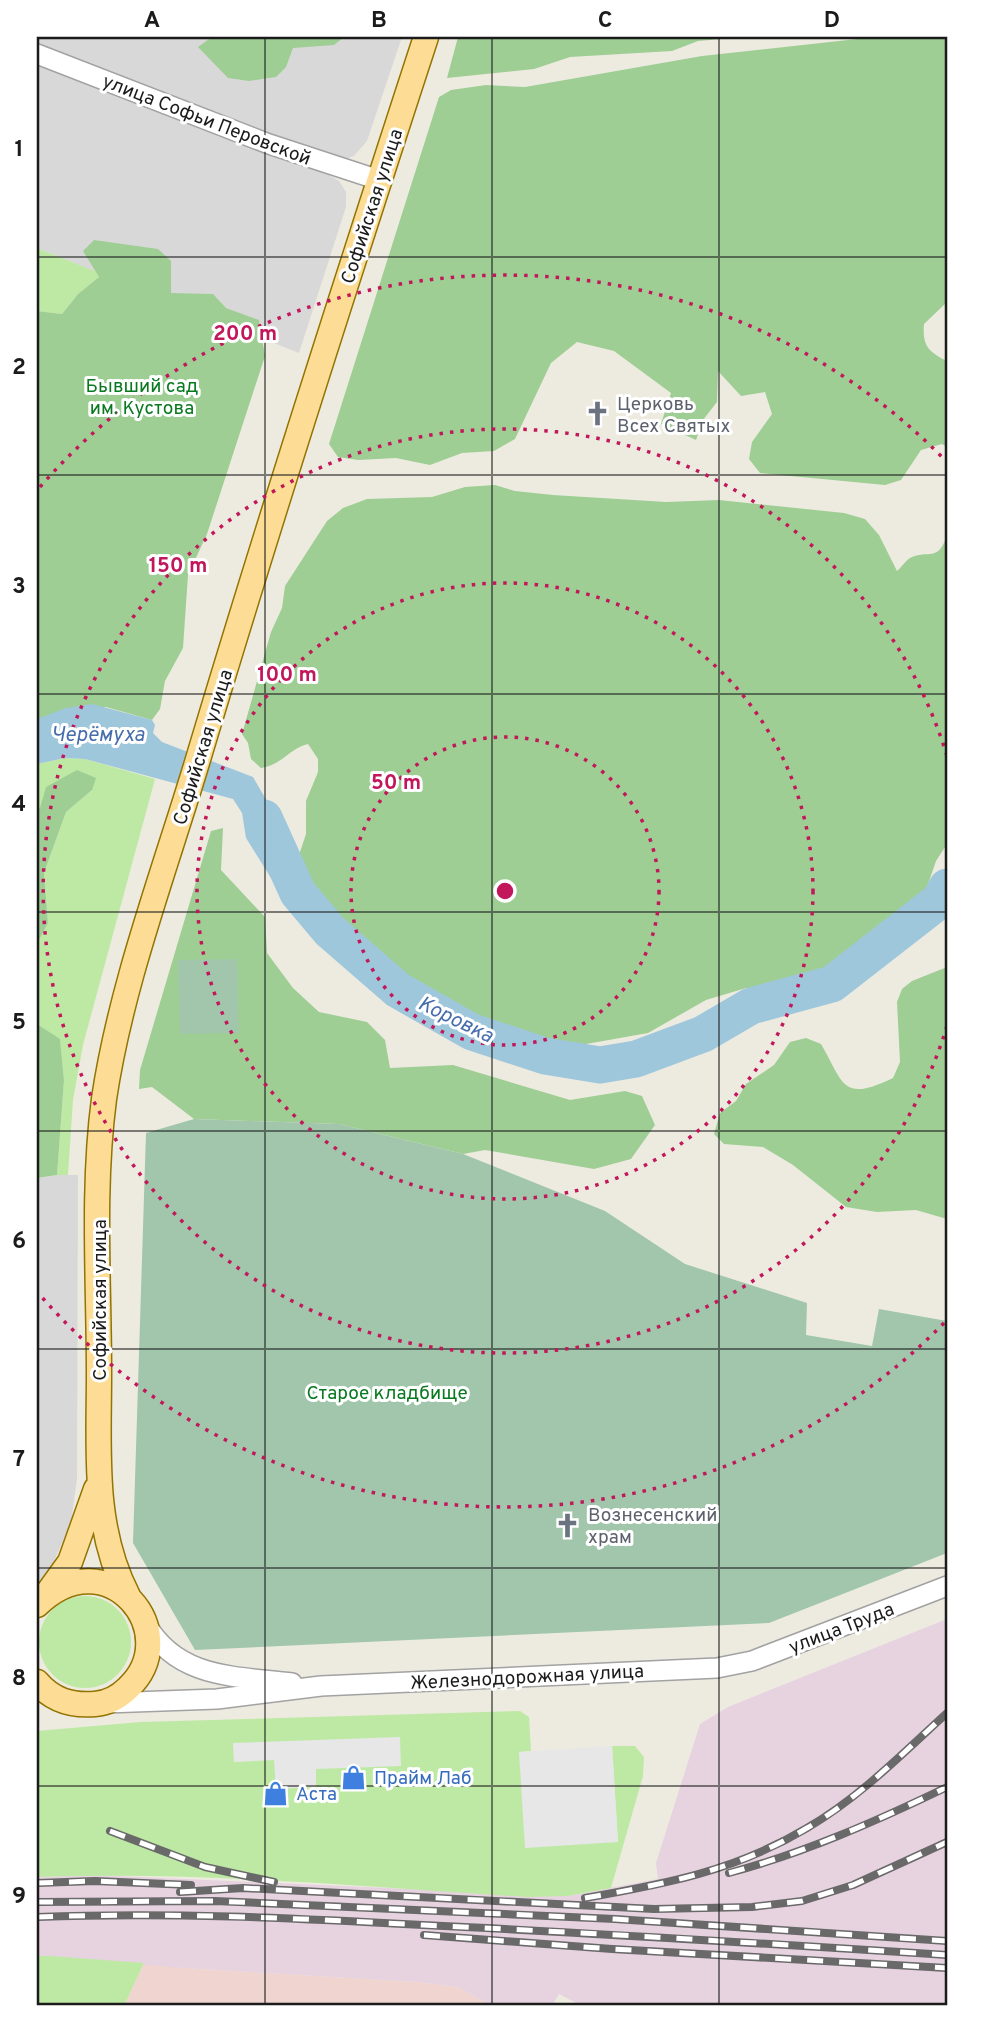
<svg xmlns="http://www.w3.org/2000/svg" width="984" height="2043" font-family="Overpass,sans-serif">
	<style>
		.residential { fill: #d9d8d8 }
		.commercial { fill: #efd4cf }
		.industrial { fill: #e7d2e0 }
		.grass { fill: #bee9a4 }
		.forest { fill: #9ece94 }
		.cemetery { fill: #a1c6ab }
		.parking { fill: #e7e7e7 }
		.water { fill: #9fc7dc }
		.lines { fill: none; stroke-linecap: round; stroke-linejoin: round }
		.river { stroke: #9fc7dc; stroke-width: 37 }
		.minor-casing { stroke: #a2a2a2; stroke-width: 22 }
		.major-casing { stroke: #937400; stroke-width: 27 }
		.minor { stroke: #fff; stroke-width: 19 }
		.major { stroke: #fddd96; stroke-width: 24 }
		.rail-casing { stroke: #696969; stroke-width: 8 }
		.rail { stroke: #fff; stroke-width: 5; stroke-dasharray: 16; stroke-linecap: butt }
		.grid { fill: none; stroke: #1b1b1b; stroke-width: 2; stroke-opacity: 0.55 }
		.ring { fill: none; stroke: #c2185b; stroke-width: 3.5; stroke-dasharray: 3.5 7 }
		.labels { text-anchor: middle; stroke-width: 6; stroke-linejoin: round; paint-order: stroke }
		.street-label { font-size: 19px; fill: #1b1b1b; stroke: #fff }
		.park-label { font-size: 19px; fill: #097920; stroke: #fff }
		.worship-label { font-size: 19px; fill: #5b616d; stroke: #fff; text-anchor: start }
		.shop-label { font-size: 19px; fill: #366cbe; stroke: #fff; text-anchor: start }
		.water-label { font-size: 21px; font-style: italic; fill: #476dac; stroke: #fff }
		.centre { fill: #c2185b; stroke: #fff; stroke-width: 3.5 }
		.ring-label { font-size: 21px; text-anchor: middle; font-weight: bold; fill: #c2185b; stroke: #fff; stroke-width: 6; stroke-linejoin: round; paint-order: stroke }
		.neatline { fill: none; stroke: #1b1b1b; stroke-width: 2.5 }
		.grid-label { font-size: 23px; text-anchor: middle; font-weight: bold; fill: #1b1b1b }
	</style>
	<rect width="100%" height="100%" fill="#edebe0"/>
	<path class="residential" d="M37 37H402L367 141 354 156 346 159 334 157 327 174 339 181 346 192V207L299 353 37 248Z
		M57 1175H78L77 1479 71 1522 52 1566 37 1585V1178Z"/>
	<path class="commercial" d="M144 1963 183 1968 418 1982 458 1987 492 2006H124Z"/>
	<path class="industrial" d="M947 1619V2006H582L559 1994 552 2006H492L458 1987 418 1982 183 1968 37 1956V1877L95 1875 568 1896 658 1879 656 1863 700 1724 728 1707Z"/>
	<path class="grass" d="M37 248 97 272 99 277 78 294 62 314 37 311Z
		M65 758 85 759 155 779 83 1045 73 1100 68 1175H57L64 1080 60 1040 37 1024V944L48 923 44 873 66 812 92 790 37 809V764Z
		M39 1642a46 46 0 1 1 92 0a46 46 0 1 1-92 0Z
		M520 1711 529 1717 531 1751 519 1752 618 1842 612 1746H635L644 1757 643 1776 611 1888 568 1896 526 1897C363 1887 199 1871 37 1877V1731L140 1722Z
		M37 1956H51L144 1963 124 2006H37Z"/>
	<path class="forest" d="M212 37H344L334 45 293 48 286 67 276 77 249 81 228 78 198 47Z
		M458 37H746L698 41 672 51 570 57 534 69 447 78Z
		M875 37H947V302L924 324C922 346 929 352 947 361V447L942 444 921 450 901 480 885 485 760 473 749 459 752 442 772 414 765 392 741 396 718 371 717 402 703 420 696 440 661 424 671 393 614 351 577 342 551 363 515 439 494 451 462 453 430 465 396 458 358 460 338 457 329 444 439 97 451 90 486 85 525 87 702 56Z
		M94 240 158 249 171 261V293L213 294 226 308 259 320 265 356 207 534 188 575 183 648 165 681 160 709 152 720 106 707 37 719V311L62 314 78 294 99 277 83 251Z
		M495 485 515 491 553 495 666 502 719 500 844 513 865 519 879 535 897 571C901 568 906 560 910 558 929 549 938 563 947 535V844L936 861 926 890 837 960 812 975 767 990 746 988 706 1000 648 1033 575 1046 493 1028 441 1002 389 970 319 905 297 861 306 834V801L318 772V759L308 744C290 748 282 765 261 768L251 759 248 743 242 734 271 632 282 608 285 586 327 521 343 508 367 499 432 497 465 487Z
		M77 770 96 778 92 790 66 812 44 873 48 923 37 944V809L40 808 46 787Z
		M223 828 221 870 265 917 267 953 293 988 319 1012 367 1022 385 1040 390 1068 453 1065 570 1100 625 1091 642 1096 655 1125 631 1159 594 1169 485 1150 463 1154 339 1124 194 1119 152 1087 139 1089 140 1070 211 831Z
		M947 967V1219L916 1210 877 1212 846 1207 793 1165 763 1147 724 1144 714 1134 720 1113 736 1101 746 1084 774 1065 790 1042 806 1038 821 1044C844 1083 841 1103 893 1078L900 1062 897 1002 902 989 912 981Z
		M37 1024 60 1039 64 1080 57 1175 37 1178Z"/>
	<path class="cemetery" d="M237 959 239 1033 180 1034 178 960Z
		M194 1119 339 1124 463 1154 605 1211 685 1264 807 1303 806 1335 872 1346 879 1309 947 1321V1553L769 1623 195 1650 133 1543 146 1133Z"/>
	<path class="parking" d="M400 1737 401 1766 316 1769V1787L276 1789 274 1760 234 1762 233 1743Z
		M612 1746 618 1842 525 1848 519 1752Z"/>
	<path class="water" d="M92 704 152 720 155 725 153 733 162 742 253 777 296 851 271 878 246 838 242 813 233 799 85 759 65 758 37 764V719L66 708Z"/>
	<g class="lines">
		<path class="river" d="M264 818 298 893 330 931 398 990 472 1032 545 1056 600 1065 636 1059 703 1034 751 1006 832 984 940 900 947 887"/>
		<defs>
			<path id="minor" d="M37 54 269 144 379 180
				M146 1624C178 1679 235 1676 292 1683
				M106 1703 217 1699 321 1686 717 1668 752 1661 947 1586"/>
			<path id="major" d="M49 1591 70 1562 96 1489
				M128 1596C92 1527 99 1450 99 1374 99 1283 92 1190 104 1099 121 984 166 867 199 756 271 515 348 276 426 37
				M37 1605C108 1536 186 1634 128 1688 119 1697 107 1703 95 1704 71 1706 52 1700 37 1682"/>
		</defs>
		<use href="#minor" class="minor-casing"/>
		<use href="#major" class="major-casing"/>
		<use href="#minor" class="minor"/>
		<use href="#major" class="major"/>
		<defs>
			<path id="rail" d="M110 1831 205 1867 274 1882
				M729 1873C804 1853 877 1821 947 1787
				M37 1883 95 1881 191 1885
				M180 1892 243 1888 654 1909 752 1907 802 1901 853 1885 947 1842
				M585 1898C665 1884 735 1871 807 1828 859 1798 903 1753 947 1713
				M37 1902 215 1901 615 1919 947 1941
				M37 1917C167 1912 294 1918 423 1925 598 1933 773 1944 947 1955
				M424 1935 612 1949 947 1968"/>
		</defs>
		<use href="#rail" class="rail-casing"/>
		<use href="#rail" class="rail"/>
	</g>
	<path class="grid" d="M265 37V2006M492 37V2006M719 37V2006M37 257H947M37 475H947M37 694H947M37 912H947M37 1131H947M37 1349H947M37 1568H947M37 1786H947"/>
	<g class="ring">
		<circle cx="505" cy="891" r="154"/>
		<circle cx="505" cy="891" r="308"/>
		<path d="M947 1026A462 462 0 1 1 947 756"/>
		<path d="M944 1323A616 616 0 0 1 40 1295M40 487A616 616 0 0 1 944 459"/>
	</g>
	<defs>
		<symbol id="church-bare" viewBox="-9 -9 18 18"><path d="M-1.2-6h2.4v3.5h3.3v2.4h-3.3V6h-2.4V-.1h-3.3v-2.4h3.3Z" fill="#6b7280" stroke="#fff" stroke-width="2.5" paint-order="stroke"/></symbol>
		<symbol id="shop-bare" viewBox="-9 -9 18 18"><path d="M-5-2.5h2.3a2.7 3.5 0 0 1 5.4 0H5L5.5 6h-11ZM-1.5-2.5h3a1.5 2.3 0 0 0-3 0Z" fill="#3f7fe0" stroke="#fff" stroke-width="2.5" paint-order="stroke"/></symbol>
	</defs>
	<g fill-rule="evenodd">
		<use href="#church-bare" x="580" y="396" width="35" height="35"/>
		<use href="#church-bare" x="550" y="1508" width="35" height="35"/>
		<use href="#shop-bare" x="336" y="1760" width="35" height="35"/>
		<use href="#shop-bare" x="258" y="1776" width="35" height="35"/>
	</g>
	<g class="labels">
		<g class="street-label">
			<text transform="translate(207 119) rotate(21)" y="7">улица Софьи Перовской</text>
			<text transform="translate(371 206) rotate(-72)" y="7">Софийская улица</text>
			<text transform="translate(202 747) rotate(-73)" y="7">Софийская улица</text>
			<text transform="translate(99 1300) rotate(-90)" y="7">Софийская улица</text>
			<text transform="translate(841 1627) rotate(-21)" y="7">улица Труда</text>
			<text transform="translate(527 1676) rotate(-3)" y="7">Железнодорожная улица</text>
		</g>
		<g class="park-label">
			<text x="142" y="392">Бывший сад<tspan x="142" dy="22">им. Кустова</tspan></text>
			<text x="387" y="1399">Старое кладбище</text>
		</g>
		<g class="worship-label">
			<text x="617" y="410">Церковь<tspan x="617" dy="22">Всех Святых</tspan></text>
			<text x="588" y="1521">Вознесенский<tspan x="588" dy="22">храм</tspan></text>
		</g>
		<g class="shop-label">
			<text x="374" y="1784">Прайм Лаб</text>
			<text x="296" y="1800">Аста</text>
		</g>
		<g class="water-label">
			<text x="98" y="741">Черёмуха</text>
			<text transform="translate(456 1019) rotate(26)" y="7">Коровка</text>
		</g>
	</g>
	<circle cx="505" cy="891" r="10" class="centre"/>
	<g class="ring-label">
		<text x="245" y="340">200 m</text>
		<text x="178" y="572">150 m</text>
		<text x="287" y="681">100 m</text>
		<text x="396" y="789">50 m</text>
	</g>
	<rect width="984" height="2043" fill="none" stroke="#ffffff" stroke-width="77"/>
	<rect x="38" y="38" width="908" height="1966" class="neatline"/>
	<g class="grid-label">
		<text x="152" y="27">A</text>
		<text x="379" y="27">B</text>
		<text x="605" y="27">C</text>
		<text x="832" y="27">D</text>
		<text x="19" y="156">1</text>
		<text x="19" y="374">2</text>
		<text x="19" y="593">3</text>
		<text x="19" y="811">4</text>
		<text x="19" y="1029">5</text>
		<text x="19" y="1248">6</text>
		<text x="19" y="1466">7</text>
		<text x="19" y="1685">8</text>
		<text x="19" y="1903">9</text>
	</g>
</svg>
